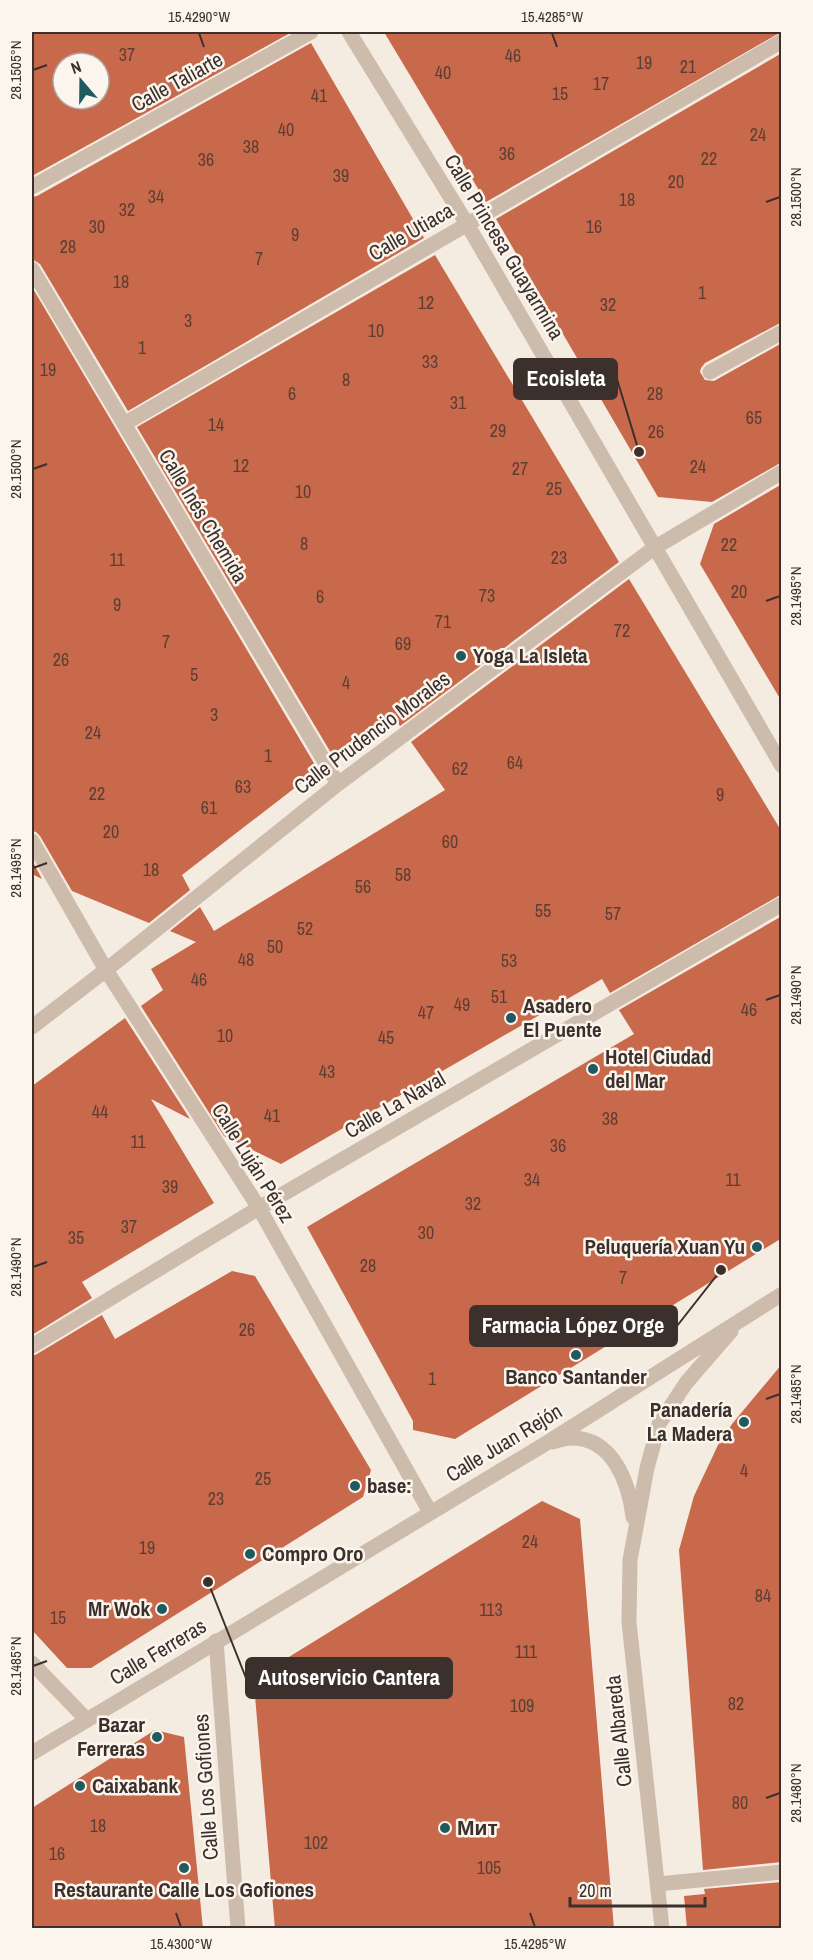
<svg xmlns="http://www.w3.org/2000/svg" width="813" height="1960" font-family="'Archivo Narrow',sans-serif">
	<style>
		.building { fill: #c8694b; fill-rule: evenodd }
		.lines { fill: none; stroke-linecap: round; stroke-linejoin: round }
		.pedestrian { stroke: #cdbbac; stroke-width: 15 }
		.minor { stroke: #cdbbac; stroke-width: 15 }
		.tertiary { stroke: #cdbbac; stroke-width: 15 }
		.ticks { fill: none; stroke: #3b302b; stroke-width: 2 }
		.poi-dot { fill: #1f5a5e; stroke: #fbf5ee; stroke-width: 2 }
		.labels { text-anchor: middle; stroke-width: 5; stroke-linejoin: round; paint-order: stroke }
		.number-label { font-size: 18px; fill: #5e3e33 }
		.street-label { font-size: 21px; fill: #3b302b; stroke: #fbf5ee }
		.poi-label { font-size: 21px; font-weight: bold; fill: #3b302b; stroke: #fbf5ee; text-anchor: start }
		.leader { fill: none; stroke: #3b302b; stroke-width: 2 }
		.callout-dot { fill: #3b302b; stroke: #fbf5ee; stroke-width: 2 }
		.callout { fill: #3b302b; stroke: #3b302b; stroke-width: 2 }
		.callout-label { font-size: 22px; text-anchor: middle; font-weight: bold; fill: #fff }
		.neatline { fill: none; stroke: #3b302b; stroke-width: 2 }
		.ticks-label { font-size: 15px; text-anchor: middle; fill: #3b302b }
	</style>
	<rect width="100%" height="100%" fill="#f4ebe1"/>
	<path class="building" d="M32 32H292L32 176ZM63 63H99V99H63Z
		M384 32H781L486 202Z
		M311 43 424 238 128 411 40 264 32 259V197L37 196Z
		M782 53V322L705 363 701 368 700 372 705 380 714 381 782 343V462L712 502 658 497 496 219Z
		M435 255 619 562 400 726 392 714 334 758 137 427Z
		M32 287 318 770 182 875 190 890 149 923 72 891 40 836 36 832 32 831Z
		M782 484V702L700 564 714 524Z
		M629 579 782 832V894L610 993 602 979 281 1164 224 1136 141 1006 163 990 151 969 196 942 170 931 200 907 214 931 445 790 411 742Z
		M32 860 42 879 32 874Z
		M782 916V1238L455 1439 413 1430V1421L307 1227 634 1034 619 1010Z
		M125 1018 190 1119 151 1099 214 1203 82 1282 92 1298 32 1335V1086Z
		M232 1271 255 1276 371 1470 363 1497 91 1668H67L32 1630V1356L37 1354 102 1315 115 1339Z
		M782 1364V1862L703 1870 679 1550 694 1496 718 1445 732 1424Z
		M542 1501 580 1519 614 1929H275L255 1696 271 1668Z
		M155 1730 184 1737 203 1929H32V1808Z
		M782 1882V1929H687L684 1896 705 1894 704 1889Z"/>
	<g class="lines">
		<path class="pedestrian" d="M216 1641 238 1928
			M32 1753 87 1720
			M658 1884 782 1872"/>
		<path class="minor" d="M349 32 467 224 782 766
			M32 187 311 32
			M32 269 338 784
			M710 372 782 332
			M124 424 782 41
			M32 841 106 970 259 1208 430 1512
			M32 1027 106 970 338 784 654 548 782 472
			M32 1346 259 1208 782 904"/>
		<path class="tertiary" d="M553 1442C559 1440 566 1438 572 1438 613 1438 629 1483 633 1517
			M32 1663 87 1720 545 1444 782 1294
			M662 1928 629 1622 630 1560 647 1468 659 1424 686 1383 731 1331"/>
	</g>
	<path class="ticks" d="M199 33 204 47M552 33 557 47M33 70 47 65M766 202 780 197M33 469 47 464M766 601 780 596M33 868 47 863M766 1000 780 995M33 1267 47 1262M766 1399 780 1394M33 1666 47 1661M766 1798 780 1793M176 1913 181 1927M530 1913 535 1927"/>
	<g class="poi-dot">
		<circle cx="461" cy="656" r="6"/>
		<circle cx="511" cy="1018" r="6"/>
		<circle cx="593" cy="1069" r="6"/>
		<circle cx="757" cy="1247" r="6"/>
		<circle cx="576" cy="1355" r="6"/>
		<circle cx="744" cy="1422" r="6"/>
		<circle cx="355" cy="1486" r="6"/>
		<circle cx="250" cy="1554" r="6"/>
		<circle cx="162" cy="1609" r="6"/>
		<circle cx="157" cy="1737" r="6"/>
		<circle cx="80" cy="1786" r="6"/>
		<circle cx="445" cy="1828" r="6"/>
		<circle cx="184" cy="1868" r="6"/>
	</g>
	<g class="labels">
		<g class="number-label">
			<text x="127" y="61">37</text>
			<text x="513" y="62">46</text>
			<text x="644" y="69">19</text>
			<text x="688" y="73">21</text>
			<text x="443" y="79">40</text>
			<text x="601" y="90">17</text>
			<text x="560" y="100">15</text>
			<text x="319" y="102">41</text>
			<text x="286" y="136">40</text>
			<text x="758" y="141">24</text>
			<text x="251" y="153">38</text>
			<text x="507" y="160">36</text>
			<text x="709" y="165">22</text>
			<text x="206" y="166">36</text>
			<text x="341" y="182">39</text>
			<text x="676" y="188">20</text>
			<text x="156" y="203">34</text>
			<text x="627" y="206">18</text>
			<text x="127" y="216">32</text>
			<text x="97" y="233">30</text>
			<text x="594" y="233">16</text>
			<text x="295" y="241">9</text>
			<text x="68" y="253">28</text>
			<text x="259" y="265">7</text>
			<text x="121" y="288">18</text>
			<text x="702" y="299">1</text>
			<text x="426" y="309">12</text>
			<text x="608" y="311">32</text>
			<text x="188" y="327">3</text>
			<text x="376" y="337">10</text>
			<text x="142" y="354">1</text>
			<text x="430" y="368">33</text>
			<text x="48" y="376">19</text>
			<text x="346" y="386">8</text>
			<text x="292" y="400">6</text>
			<text x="655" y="400">28</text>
			<text x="458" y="409">31</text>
			<text x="754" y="424">65</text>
			<text x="216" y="431">14</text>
			<text x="498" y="437">29</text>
			<text x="656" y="438">26</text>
			<text x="241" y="472">12</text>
			<text x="698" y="473">24</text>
			<text x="520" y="475">27</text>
			<text x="554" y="495">25</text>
			<text x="303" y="498">10</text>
			<text x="304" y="550">8</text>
			<text x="729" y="551">22</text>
			<text x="559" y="564">23</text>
			<text x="117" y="566">11</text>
			<text x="739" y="598">20</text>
			<text x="487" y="602">73</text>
			<text x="320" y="603">6</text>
			<text x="117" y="611">9</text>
			<text x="443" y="628">71</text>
			<text x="622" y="637">72</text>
			<text x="166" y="648">7</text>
			<text x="403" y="650">69</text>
			<text x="61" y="666">26</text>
			<text x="194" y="681">5</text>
			<text x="346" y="689">4</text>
			<text x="214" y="721">3</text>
			<text x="93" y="739">24</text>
			<text x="268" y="762">1</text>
			<text x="515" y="769">64</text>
			<text x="460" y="775">62</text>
			<text x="243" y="793">63</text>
			<text x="97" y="800">22</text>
			<text x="720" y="801">9</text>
			<text x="209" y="814">61</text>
			<text x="111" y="838">20</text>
			<text x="450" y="848">60</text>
			<text x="151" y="876">18</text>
			<text x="403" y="881">58</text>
			<text x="363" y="893">56</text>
			<text x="543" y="917">55</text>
			<text x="613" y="920">57</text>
			<text x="305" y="935">52</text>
			<text x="275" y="953">50</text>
			<text x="246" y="966">48</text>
			<text x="509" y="967">53</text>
			<text x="199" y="986">46</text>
			<text x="499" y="1003">51</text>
			<text x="462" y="1011">49</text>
			<text x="749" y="1016">46</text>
			<text x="426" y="1019">47</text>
			<text x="225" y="1042">10</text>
			<text x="386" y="1044">45</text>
			<text x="327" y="1078">43</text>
			<text x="100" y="1118">44</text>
			<text x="272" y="1122">41</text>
			<text x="610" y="1125">38</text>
			<text x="138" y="1148">11</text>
			<text x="558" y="1152">36</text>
			<text x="532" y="1186">34</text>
			<text x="733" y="1186">11</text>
			<text x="170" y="1193">39</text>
			<text x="473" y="1210">32</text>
			<text x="129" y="1233">37</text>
			<text x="426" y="1239">30</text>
			<text x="76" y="1244">35</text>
			<text x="368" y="1272">28</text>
			<text x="623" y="1284">7</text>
			<text x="247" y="1336">26</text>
			<text x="432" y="1385">1</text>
			<text x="744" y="1477">4</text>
			<text x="263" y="1485">25</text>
			<text x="216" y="1505">23</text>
			<text x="530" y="1548">24</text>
			<text x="147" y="1554">19</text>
			<text x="763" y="1602">84</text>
			<text x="491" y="1616">113</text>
			<text x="58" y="1624">15</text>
			<text x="526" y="1658">111</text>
			<text x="736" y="1710">82</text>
			<text x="522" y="1712">109</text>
			<text x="740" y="1809">80</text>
			<text x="98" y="1832">18</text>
			<text x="316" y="1849">102</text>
			<text x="57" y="1860">16</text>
			<text x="489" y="1874">105</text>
		</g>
		<g class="street-label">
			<text transform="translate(177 82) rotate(-29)" y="7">Calle Taliarte</text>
			<text transform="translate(411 232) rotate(-30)" y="7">Calle Utiaca</text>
			<text transform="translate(504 247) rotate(59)" y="7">Calle Princesa Guayarmina</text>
			<text transform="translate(203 516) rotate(59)" y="7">Calle Inés Chemida</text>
			<text transform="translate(372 733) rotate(-37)" y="7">Calle Prudencio Morales</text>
			<text transform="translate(395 1105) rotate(-30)" y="7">Calle La Naval</text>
			<text transform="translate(253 1163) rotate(58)" y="7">Calle Luján Pérez</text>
			<text transform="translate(504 1443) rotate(-31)" y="7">Calle Juan Rejón</text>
			<text transform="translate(158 1652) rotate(-31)" y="7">Calle Ferreras</text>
			<text transform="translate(619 1731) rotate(-96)" y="7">Calle Albareda</text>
			<text transform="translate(206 1787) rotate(-94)" y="7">Calle Los Gofiones</text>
		</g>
		<g class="poi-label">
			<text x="473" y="663">Yoga La Isleta</text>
			<text x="523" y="1013">Asadero<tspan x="523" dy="24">El Puente</tspan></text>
			<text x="605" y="1064">Hotel Ciudad<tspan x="605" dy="24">del Mar</tspan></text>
			<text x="745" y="1254" text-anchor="end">Peluquería Xuan Yu</text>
			<text x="576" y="1384" text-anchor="middle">Banco Santander</text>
			<text x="732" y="1417" text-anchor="end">Panadería<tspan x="732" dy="24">La Madera</tspan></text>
			<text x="367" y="1493">base:</text>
			<text x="262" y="1561">Compro Oro</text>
			<text x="150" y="1616" text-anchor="end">Mr Wok</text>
			<text x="145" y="1732" text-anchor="end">Bazar<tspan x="145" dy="24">Ferreras</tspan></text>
			<text x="92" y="1793">Caixabank</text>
			<text x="457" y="1835">Мит</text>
			<text x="184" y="1897" text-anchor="middle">Restaurante Calle Los Gofiones</text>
		</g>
	</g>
	<path class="leader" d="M639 452L617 379M721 1270L677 1326M208 1582L246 1678"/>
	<g class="callout-dot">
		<circle cx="639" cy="452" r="6"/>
		<circle cx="721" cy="1270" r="6"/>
		<circle cx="208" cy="1582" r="6"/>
	</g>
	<g class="callout">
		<rect x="514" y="359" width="103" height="40" rx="6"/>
		<rect x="470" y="1306" width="207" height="40" rx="6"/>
		<rect x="246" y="1658" width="206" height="40" rx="6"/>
	</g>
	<g class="callout-label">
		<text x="566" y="386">Ecoisleta</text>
		<text x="573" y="1333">Farmacia López Orge</text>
		<text x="349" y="1685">Autoservicio Cantera</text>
	</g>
	<rect width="813" height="1960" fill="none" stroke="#fbf5ee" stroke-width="66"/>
	<g transform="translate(81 81) rotate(340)"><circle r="28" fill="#fbf5ee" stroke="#aea6a0" stroke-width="1.5"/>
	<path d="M0-4.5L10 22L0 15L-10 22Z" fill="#1f5a5e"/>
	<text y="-9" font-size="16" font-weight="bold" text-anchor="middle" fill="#3b302b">N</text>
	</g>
	<path d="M570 1897v9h135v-9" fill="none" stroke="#3b302b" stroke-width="3"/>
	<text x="579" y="1897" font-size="18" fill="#3b302b" stroke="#fbf5ee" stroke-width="4.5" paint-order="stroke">20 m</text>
	<rect x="33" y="33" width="747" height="1894" class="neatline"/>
	<g class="ticks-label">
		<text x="199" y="22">15.4290°W</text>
		<text x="552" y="22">15.4285°W</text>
		<text transform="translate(16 70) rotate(-90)" y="5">28.1505°N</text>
		<text transform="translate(796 197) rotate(-90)" y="5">28.1500°N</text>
		<text transform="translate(16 469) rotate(-90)" y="5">28.1500°N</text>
		<text transform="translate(796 596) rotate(-90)" y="5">28.1495°N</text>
		<text transform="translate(16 868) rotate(-90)" y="5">28.1495°N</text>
		<text transform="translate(796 995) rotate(-90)" y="5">28.1490°N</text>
		<text transform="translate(16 1267) rotate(-90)" y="5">28.1490°N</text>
		<text transform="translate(796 1394) rotate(-90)" y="5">28.1485°N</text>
		<text transform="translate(16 1666) rotate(-90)" y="5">28.1485°N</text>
		<text transform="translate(796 1793) rotate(-90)" y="5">28.1480°N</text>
		<text x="181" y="1949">15.4300°W</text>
		<text x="535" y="1949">15.4295°W</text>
	</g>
</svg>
